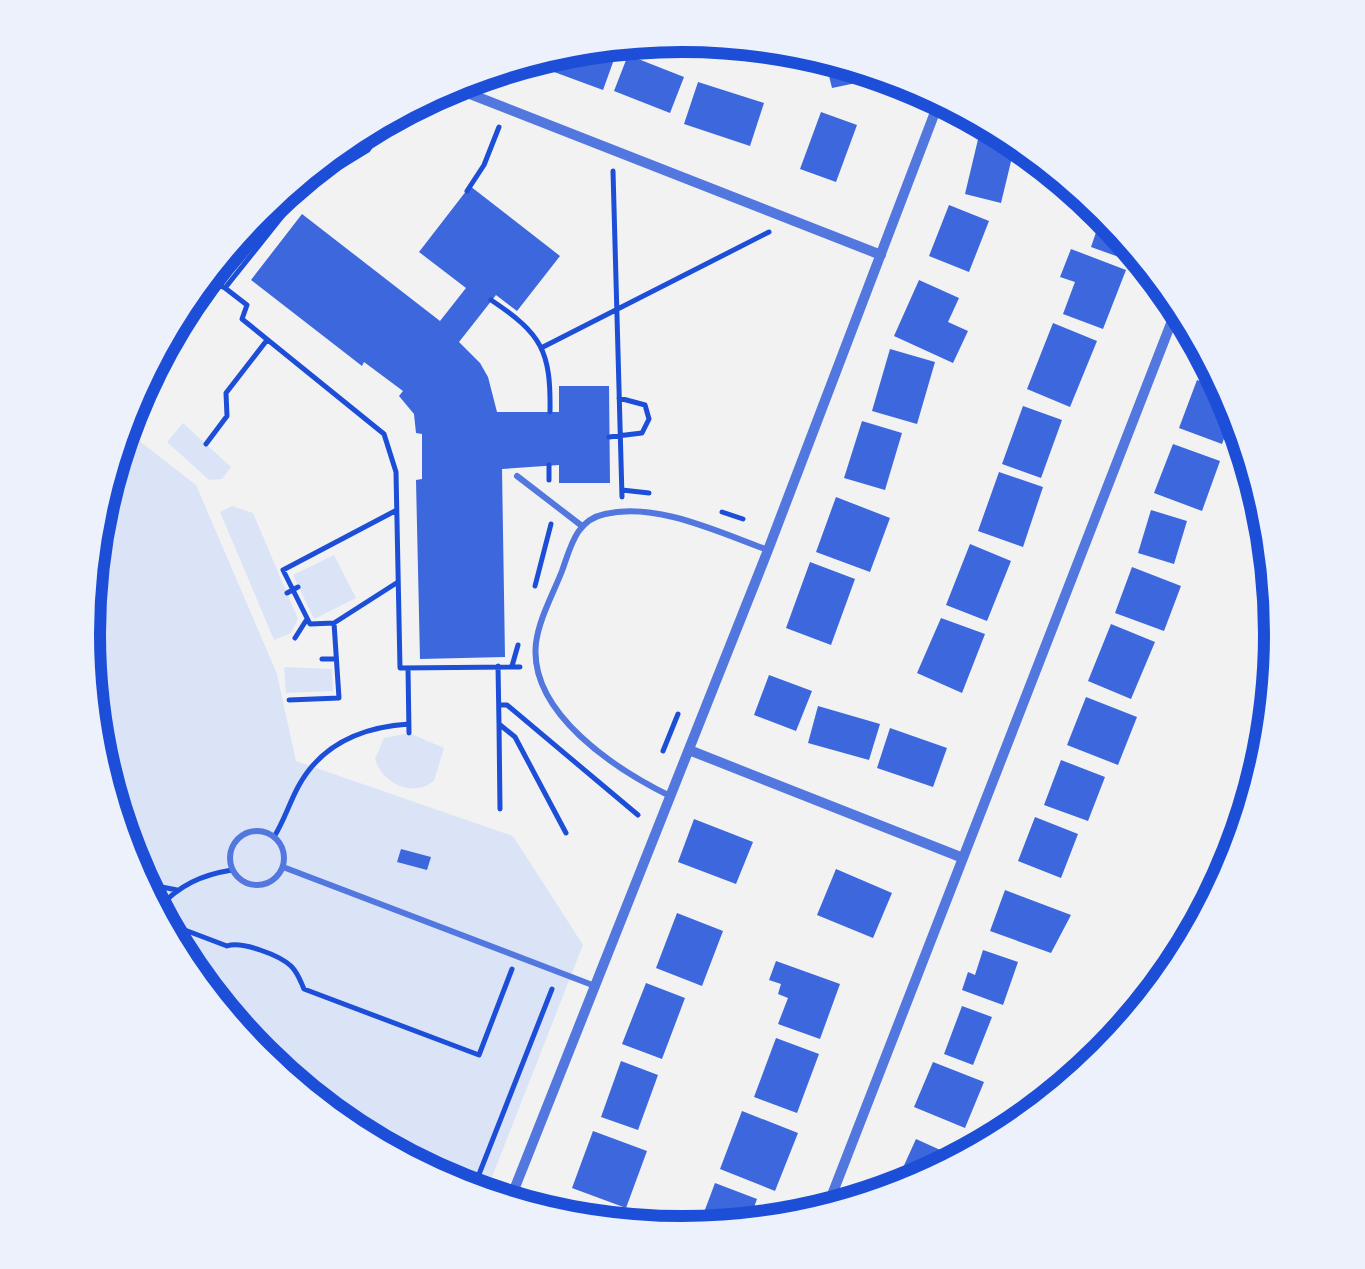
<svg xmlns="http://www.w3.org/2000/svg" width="1365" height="1269" font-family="Arial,sans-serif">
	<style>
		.green { fill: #dbe4f7 }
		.building { fill: #3d67dc }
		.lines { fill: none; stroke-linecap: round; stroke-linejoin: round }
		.path { stroke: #1d4ed8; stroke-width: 5 }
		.service { stroke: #5277de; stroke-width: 6 }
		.minor { stroke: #5277de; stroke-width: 10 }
		.rim { fill: none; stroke: #1d4ed8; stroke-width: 12 }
	</style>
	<rect width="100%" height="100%" fill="#f2f2f2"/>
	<path class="green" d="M183 423 231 467 222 479 209 480 167 442Z
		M124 429 196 485 277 674 296 761 513 836 583 945 485 1195 453 1188 258 1058 128 863 83 634Z
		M232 506 253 513 298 619 291 633 274 640 220 512Z
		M334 555 356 598 314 619 293 575Z
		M284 667 332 669 333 691 286 693Z
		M409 733 444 748 434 781C412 798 383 784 375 759L384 738Z"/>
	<path class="building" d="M606 50 616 54 603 90 546 69 549 62Z
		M628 55 684 77 670 113 614 91Z
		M826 64 880 74V78L832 88Z
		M698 82 764 103 750 146 684 124Z
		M821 112 857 125 836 182 800 169Z
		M980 131 992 134 1014 149 1001 203 965 194Z
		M470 186 560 256 517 311 496 295 459 342 480 363 488 377 497 412H559V386H609L610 483H559V465L502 469 505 657 420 659 416 480 422 479V434L416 433 414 414 399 396 403 391 364 362 362 366 251 280 302 214 440 321 466 288 419 252Z
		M949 205 989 221 969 272 929 256Z
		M1104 209 1133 251 1130 261 1091 247Z
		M1071 249 1126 270 1103 329 1063 314 1075 282 1060 277Z
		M919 280 959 298 948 322 968 331 953 363 894 336Z
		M1053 323 1097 341 1070 407 1027 389Z
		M890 349 935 362 917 424 872 411Z
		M1197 380 1227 391 1236 405 1222 444 1179 428Z
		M1023 406 1062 420 1041 478 1002 464Z
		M862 421 902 433 885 490 844 478Z
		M1173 444 1220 461 1202 511 1154 493Z
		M999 472 1043 487 1023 547 978 531Z
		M836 497 890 518 870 572 816 552Z
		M1151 510 1187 521 1174 564 1138 553Z
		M970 544 1011 561 987 621 946 605Z
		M810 562 855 579 831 645 786 628Z
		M1132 567 1181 586 1164 631 1115 613Z
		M941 618 985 634 962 693 917 673Z
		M1111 624 1155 642 1131 699 1088 681Z
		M769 675 812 691 796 731 754 715Z
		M1086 697 1137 717 1118 765 1067 745Z
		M818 706 880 724 869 760 808 743Z
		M890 728 947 748 933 787 877 768Z
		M1061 760 1105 777 1088 821 1044 805Z
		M1035 817 1078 834 1061 878 1018 861Z
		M694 819 753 842 736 884 678 862Z
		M401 849 431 857 427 870 397 862Z
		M836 869 892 893 873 938 817 915Z
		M1005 890 1071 915 1051 953 990 931Z
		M677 913 723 931 702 986 656 968Z
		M983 950 1018 962 1003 1005 962 990 968 972 975 975Z
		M776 961 840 984 820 1039 778 1024 788 998 778 994 781 984 769 980Z
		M646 983 685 998 662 1059 622 1044Z
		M962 1006 992 1017 973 1065 944 1054Z
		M776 1038 819 1054 797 1113 754 1097Z
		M621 1061 658 1075 638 1130 601 1117Z
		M933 1062 984 1082 965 1128 914 1107Z
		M742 1111 798 1133 775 1191 720 1169Z
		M593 1131 647 1151 626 1208 572 1188Z
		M916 1139 958 1158 909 1189 896 1183Z
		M715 1183 757 1199 749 1221 697 1231Z
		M564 1200 606 1217V1219L561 1210Z"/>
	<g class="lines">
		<path class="path" d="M384 127 368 150 304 189 225 288 247 305 242 319 384 434 396 472 400 668 520 667
			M613 171 622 497
			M467 191 484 165 499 127
			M211 281 225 288
			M491 300C542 334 551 351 550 412
			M543 347 769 232
			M609 437 642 433 649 419 645 405 619 398
			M121 442 183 323
			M206 444 227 416 226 393 267 340
			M549 465V480
			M622 490 649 493
			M395 511 283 570 310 624 334 623 398 582
			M722 512 743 519
			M535 586 551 524
			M287 593 298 587
			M295 638 307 619
			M84 639 97 607 102 537
			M322 659H336
			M498 666 499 724 515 737 566 833
			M512 666 518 645
			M408 668 409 733
			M289 700 339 698 334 623
			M499 705H507L638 815
			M499 724 500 809
			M663 751 678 714
			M274 837C284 821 289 804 298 787 321 744 362 727 409 724
			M141 883 177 890
			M158 908C180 885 201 875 232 870
			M169 924 227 946C242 941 279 955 291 966 298 973 300 980 304 989L479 1055 512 969
			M472 1192 552 989"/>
		<path class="service" d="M517 476 582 526
			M670 796C617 770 528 713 536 643 539 619 553 594 562 571 571 546 576 520 605 514 658 502 720 533 768 550
			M230 858a27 27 0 1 1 54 0a27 27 0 1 1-54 0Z
			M283 867 595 986"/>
		<path class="minor" d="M447 85 881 255
			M689 750 963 858
			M510 1200 768 550 940 99
			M828 1205 1175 313"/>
	</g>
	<path d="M0 0H1365V1269H0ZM100 634a582 582 0 1 1 1164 0a582 582 0 1 1-1164 0Z" fill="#edf1fc" fill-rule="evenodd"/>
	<path class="rim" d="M100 634a582 582 0 1 1 1164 0a582 582 0 1 1-1164 0Z"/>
</svg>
